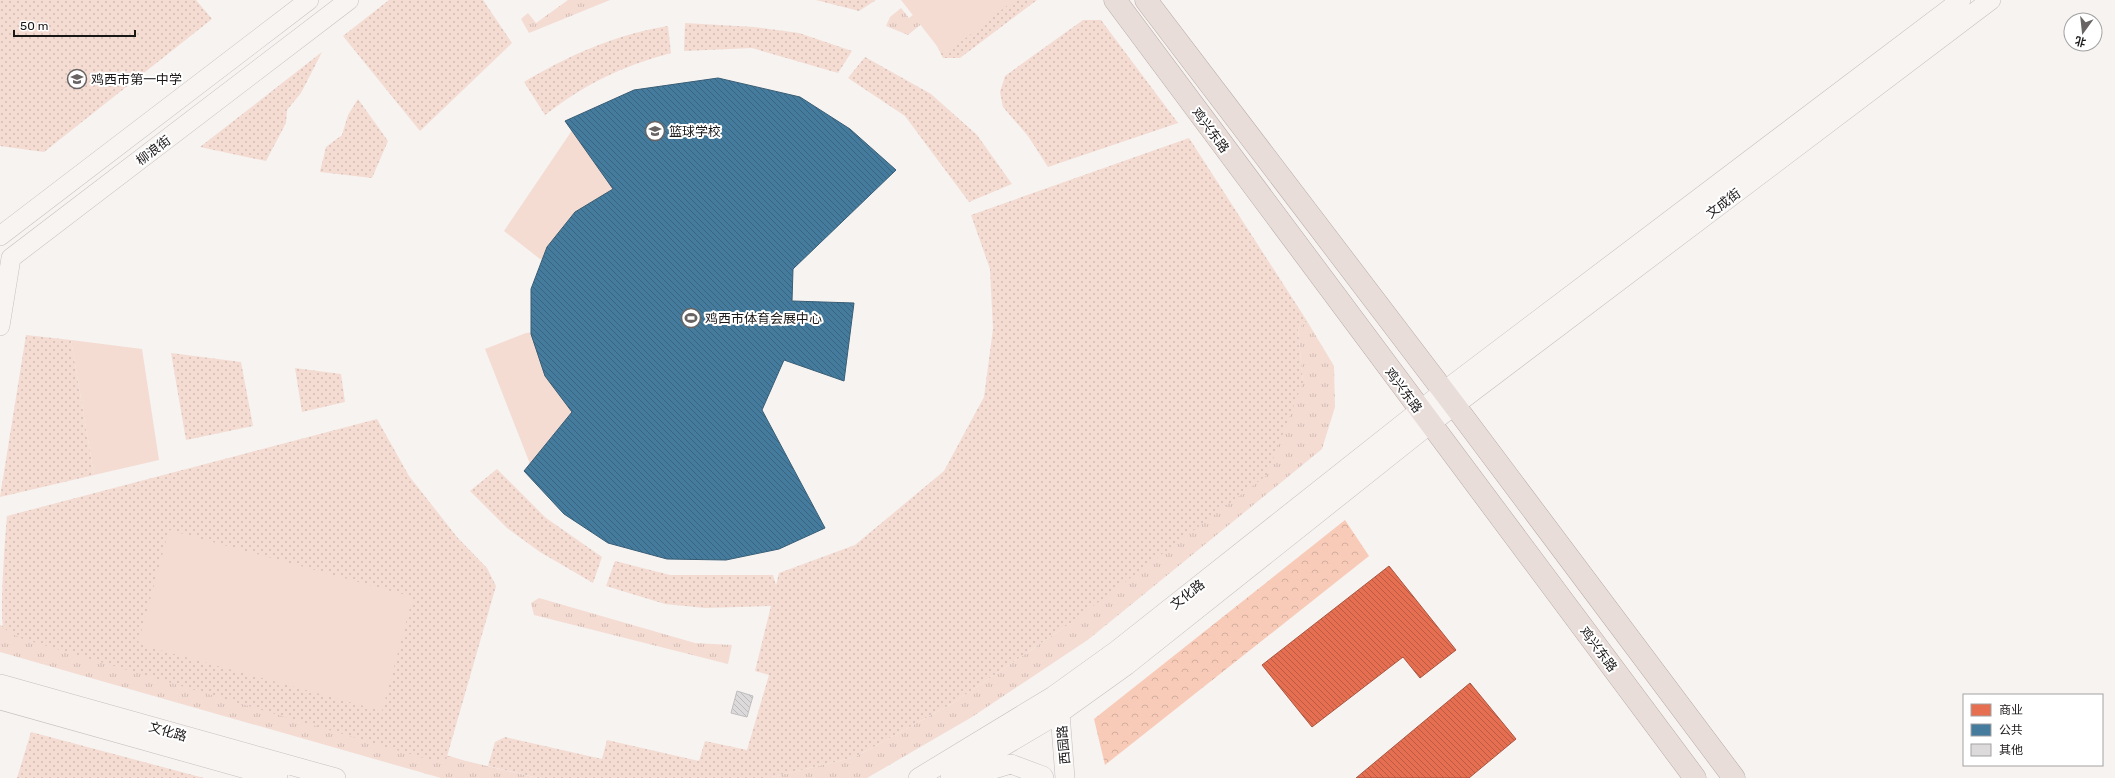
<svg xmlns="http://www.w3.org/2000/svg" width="2115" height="778" font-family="Rubik,'Noto Sans SC',sans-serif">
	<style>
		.grass { fill: url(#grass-tufts) }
		.forest { fill: url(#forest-crowns) }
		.park { fill: url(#park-dots) }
		.garden { fill: #f4dcd2 }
		.shops { fill: url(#shops-back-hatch); stroke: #aa5540 }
		.public { fill: url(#public-back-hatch); stroke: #385d75 }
		.building { fill: url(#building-back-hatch); stroke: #c0bebe }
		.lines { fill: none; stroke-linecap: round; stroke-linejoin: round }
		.secondary-casing { stroke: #c3c1c0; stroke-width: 20 }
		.highway-casing { stroke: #b8aca6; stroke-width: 23 }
		.secondary { stroke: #f8f4f2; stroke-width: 19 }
		.highway { stroke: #e8ddd9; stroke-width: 22 }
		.labels { text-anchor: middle; stroke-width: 4; stroke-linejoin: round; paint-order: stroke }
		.poi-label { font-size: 13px; fill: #1a1717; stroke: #fff; text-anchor: start }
		.street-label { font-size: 13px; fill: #1a1717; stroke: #fff }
	</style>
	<defs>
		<pattern id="grass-tufts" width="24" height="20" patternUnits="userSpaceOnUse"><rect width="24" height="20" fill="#f4dcd2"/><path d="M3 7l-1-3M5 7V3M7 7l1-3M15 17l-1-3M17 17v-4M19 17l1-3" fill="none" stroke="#d1bcb4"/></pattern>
		<pattern id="forest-crowns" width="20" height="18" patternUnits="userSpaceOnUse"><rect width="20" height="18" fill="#f8cbb8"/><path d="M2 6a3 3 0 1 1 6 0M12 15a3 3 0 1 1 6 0" fill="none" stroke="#d4ae9d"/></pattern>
		<pattern id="park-dots" width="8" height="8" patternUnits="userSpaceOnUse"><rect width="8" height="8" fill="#f4dcd2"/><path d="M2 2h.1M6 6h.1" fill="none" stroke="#d1bcb4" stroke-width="1.8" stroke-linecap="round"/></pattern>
		<pattern id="shops-back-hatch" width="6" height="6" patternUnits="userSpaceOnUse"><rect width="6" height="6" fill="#e76f51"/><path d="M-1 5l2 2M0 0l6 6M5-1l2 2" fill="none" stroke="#ba5a42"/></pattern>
		<pattern id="public-back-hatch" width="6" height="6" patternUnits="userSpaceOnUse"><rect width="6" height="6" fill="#457b9d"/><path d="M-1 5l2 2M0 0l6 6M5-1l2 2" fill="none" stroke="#39647f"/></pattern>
		<pattern id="building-back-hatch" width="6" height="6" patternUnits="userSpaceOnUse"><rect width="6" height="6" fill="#dcdada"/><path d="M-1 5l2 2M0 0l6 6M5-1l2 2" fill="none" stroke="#bcbaba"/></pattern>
	</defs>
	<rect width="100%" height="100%" fill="#f6f3f1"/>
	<path class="grass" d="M568 0H610L529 33 521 19 528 13 536 23Z
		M923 7 931 16 908 35 886 26 890 17 901 8 909 18Z
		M1307 321 1334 366 1335 407 1322 449 1089 639 972 717 867 778H768L855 757 953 703 1072 622 1303 382 1298 329Z
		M539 598 695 643 732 645 728 664 534 615 531 603Z
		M0 625 466 761 538 778H441L0 652Z"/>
	<path class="forest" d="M1345 520 1369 556 1105 765 1094 719Z"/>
	<path class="park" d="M0 0H196L212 19 44 152 0 146Z
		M389 0H483L512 43 420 131 343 36Z
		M816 0H876L859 11Z
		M1009 0H1037L960 58H943L935 42Z
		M1083 20H1101L1178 123 1048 167 1028 136 1003 107 1000 92 1005 76Z
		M685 23 754 27 799 33 852 51 838 73 752 48 684 51Z
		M668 26 671 53C620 67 587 83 545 115L524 82C571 54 615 35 668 26Z
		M322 52 301 93 287 110 286 123 266 161 200 147Z
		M865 57 931 94 977 135 1012 184 969 202 905 116 848 78Z
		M358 99 388 141 372 178 320 172 326 147 342 135 348 115Z
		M1189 138 1307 321 1298 329 1303 382 1267 475 1072 622 953 703 855 757 768 778H538L488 766 495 742 505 737 602 759 607 740 699 761 705 741 747 750 769 675 755 671 771 606 705 608 665 604 606 586 615 561 670 575H773L776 585 779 573 855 545 944 471 984 397 993 329 990 269 971 215Z
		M26 335 71 340 94 475 0 497Z
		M171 353 241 362 253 426 186 440Z
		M295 368 341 374 345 402 302 412Z
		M377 419 409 476 457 537 487 568 496 586 446 760H430L23 639C17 636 6 632 3 626 0 610 5 537 7 516Z
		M497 469 546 518 602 557 593 583 540 552 507 528 470 491Z
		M31 732 204 778H17Z"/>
	<path class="garden" d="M901 0H1012L1013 1 944 55Z
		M577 123 623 196 573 269 540 259 504 231Z
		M565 329 595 413 532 469 485 349 526 333Z
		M71 340 142 349 159 460 94 475Z
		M169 530 413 597 382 711 138 644Z"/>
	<path class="shops" d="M1389 566 1456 650 1420 678 1403 657 1312 727 1262 665Z
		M1470 683 1516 739 1469 778H1356Z"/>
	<path class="public" d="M718 78 800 97 850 129 896 170 793 269 792 301 854 303 844 381 784 360 762 410 825 528 779 549 726 560 667 559 608 543 564 514 524 471 572 412 545 376 531 334V289L547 247 575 212 613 189 565 121 634 90Z"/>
	<path class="building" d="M737 691 753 696 747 717 731 713Z"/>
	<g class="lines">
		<defs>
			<path id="secondary" d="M0 236 309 0
				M0 326 11 258 349 0
				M0 684 336 778
				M0 700 278 778
				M1056 703 1060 713 1065 778
				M918 778 1053 696 1117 650 1448 388 1961 0
				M950 778 1060 713 1127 665 1430 424 1991 0
				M963 778 1011 764 1043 776 1044 778"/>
			<path id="highway" d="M1115 0 1695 778
				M1146 0 1455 406 1734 778"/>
		</defs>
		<use href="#secondary" class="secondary-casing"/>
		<use href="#highway" class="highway-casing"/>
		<use href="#secondary" class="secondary"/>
		<use href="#highway" class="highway"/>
	</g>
	<defs>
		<symbol id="school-ring" viewBox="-11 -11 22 22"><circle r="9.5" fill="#fff" stroke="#676463" stroke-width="1.5"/><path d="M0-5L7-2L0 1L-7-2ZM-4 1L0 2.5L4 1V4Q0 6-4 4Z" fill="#676463"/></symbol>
		<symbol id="stadium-ring" viewBox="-11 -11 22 22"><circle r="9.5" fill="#fff" stroke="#676463" stroke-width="1.5"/><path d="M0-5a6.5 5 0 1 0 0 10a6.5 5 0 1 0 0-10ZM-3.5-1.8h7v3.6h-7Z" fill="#676463"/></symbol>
	</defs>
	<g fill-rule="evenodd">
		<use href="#school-ring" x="66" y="68" width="22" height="22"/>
		<use href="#school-ring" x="644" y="120" width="22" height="22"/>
		<use href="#stadium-ring" x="680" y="307" width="22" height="22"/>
	</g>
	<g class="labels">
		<g class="poi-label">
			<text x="91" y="84">鸡西市第一中学</text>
			<text x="669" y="136">篮球学校</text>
			<text x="705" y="323">鸡西市体育会展中心</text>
		</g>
		<g class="street-label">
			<text transform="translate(1211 130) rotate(53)" y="5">鸡兴东路</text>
			<text transform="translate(153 150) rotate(-37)" y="5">柳浪街</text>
			<text transform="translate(1723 203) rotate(-37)" y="5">文成街</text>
			<text transform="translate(1404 390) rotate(53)" y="5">鸡兴东路</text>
			<text transform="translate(1187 594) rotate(-38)" y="5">文化路</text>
			<text transform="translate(1599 649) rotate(53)" y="5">鸡兴东路</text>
			<text transform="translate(168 731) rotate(16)" y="5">文化路</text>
			<text transform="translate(1063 745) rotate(-95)" y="5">西园路</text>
		</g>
	</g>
	<rect x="1963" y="694" width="140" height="72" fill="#ffffff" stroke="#a3a2a2"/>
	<rect x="1971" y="704" width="20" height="12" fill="#e76f51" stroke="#a3a2a2"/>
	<text x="1999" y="714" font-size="12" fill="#1a1717">商业</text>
	<rect x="1971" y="724" width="20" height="12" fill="#457b9d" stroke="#a3a2a2"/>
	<text x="1999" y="734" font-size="12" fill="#1a1717">公共</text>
	<rect x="1971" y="744" width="20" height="12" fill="#dcdada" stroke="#a3a2a2"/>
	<text x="1999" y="754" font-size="12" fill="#1a1717">其他</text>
	<g transform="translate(2083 32) rotate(195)"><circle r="19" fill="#ffffff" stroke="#a3a2a2"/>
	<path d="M0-3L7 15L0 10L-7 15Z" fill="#676463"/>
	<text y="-6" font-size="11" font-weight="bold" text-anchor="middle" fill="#1a1717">北</text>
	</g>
	<path d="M14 30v6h121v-6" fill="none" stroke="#1a1717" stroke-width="2"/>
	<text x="20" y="30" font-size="12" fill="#1a1717" stroke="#ffffff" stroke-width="3" paint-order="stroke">50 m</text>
</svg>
